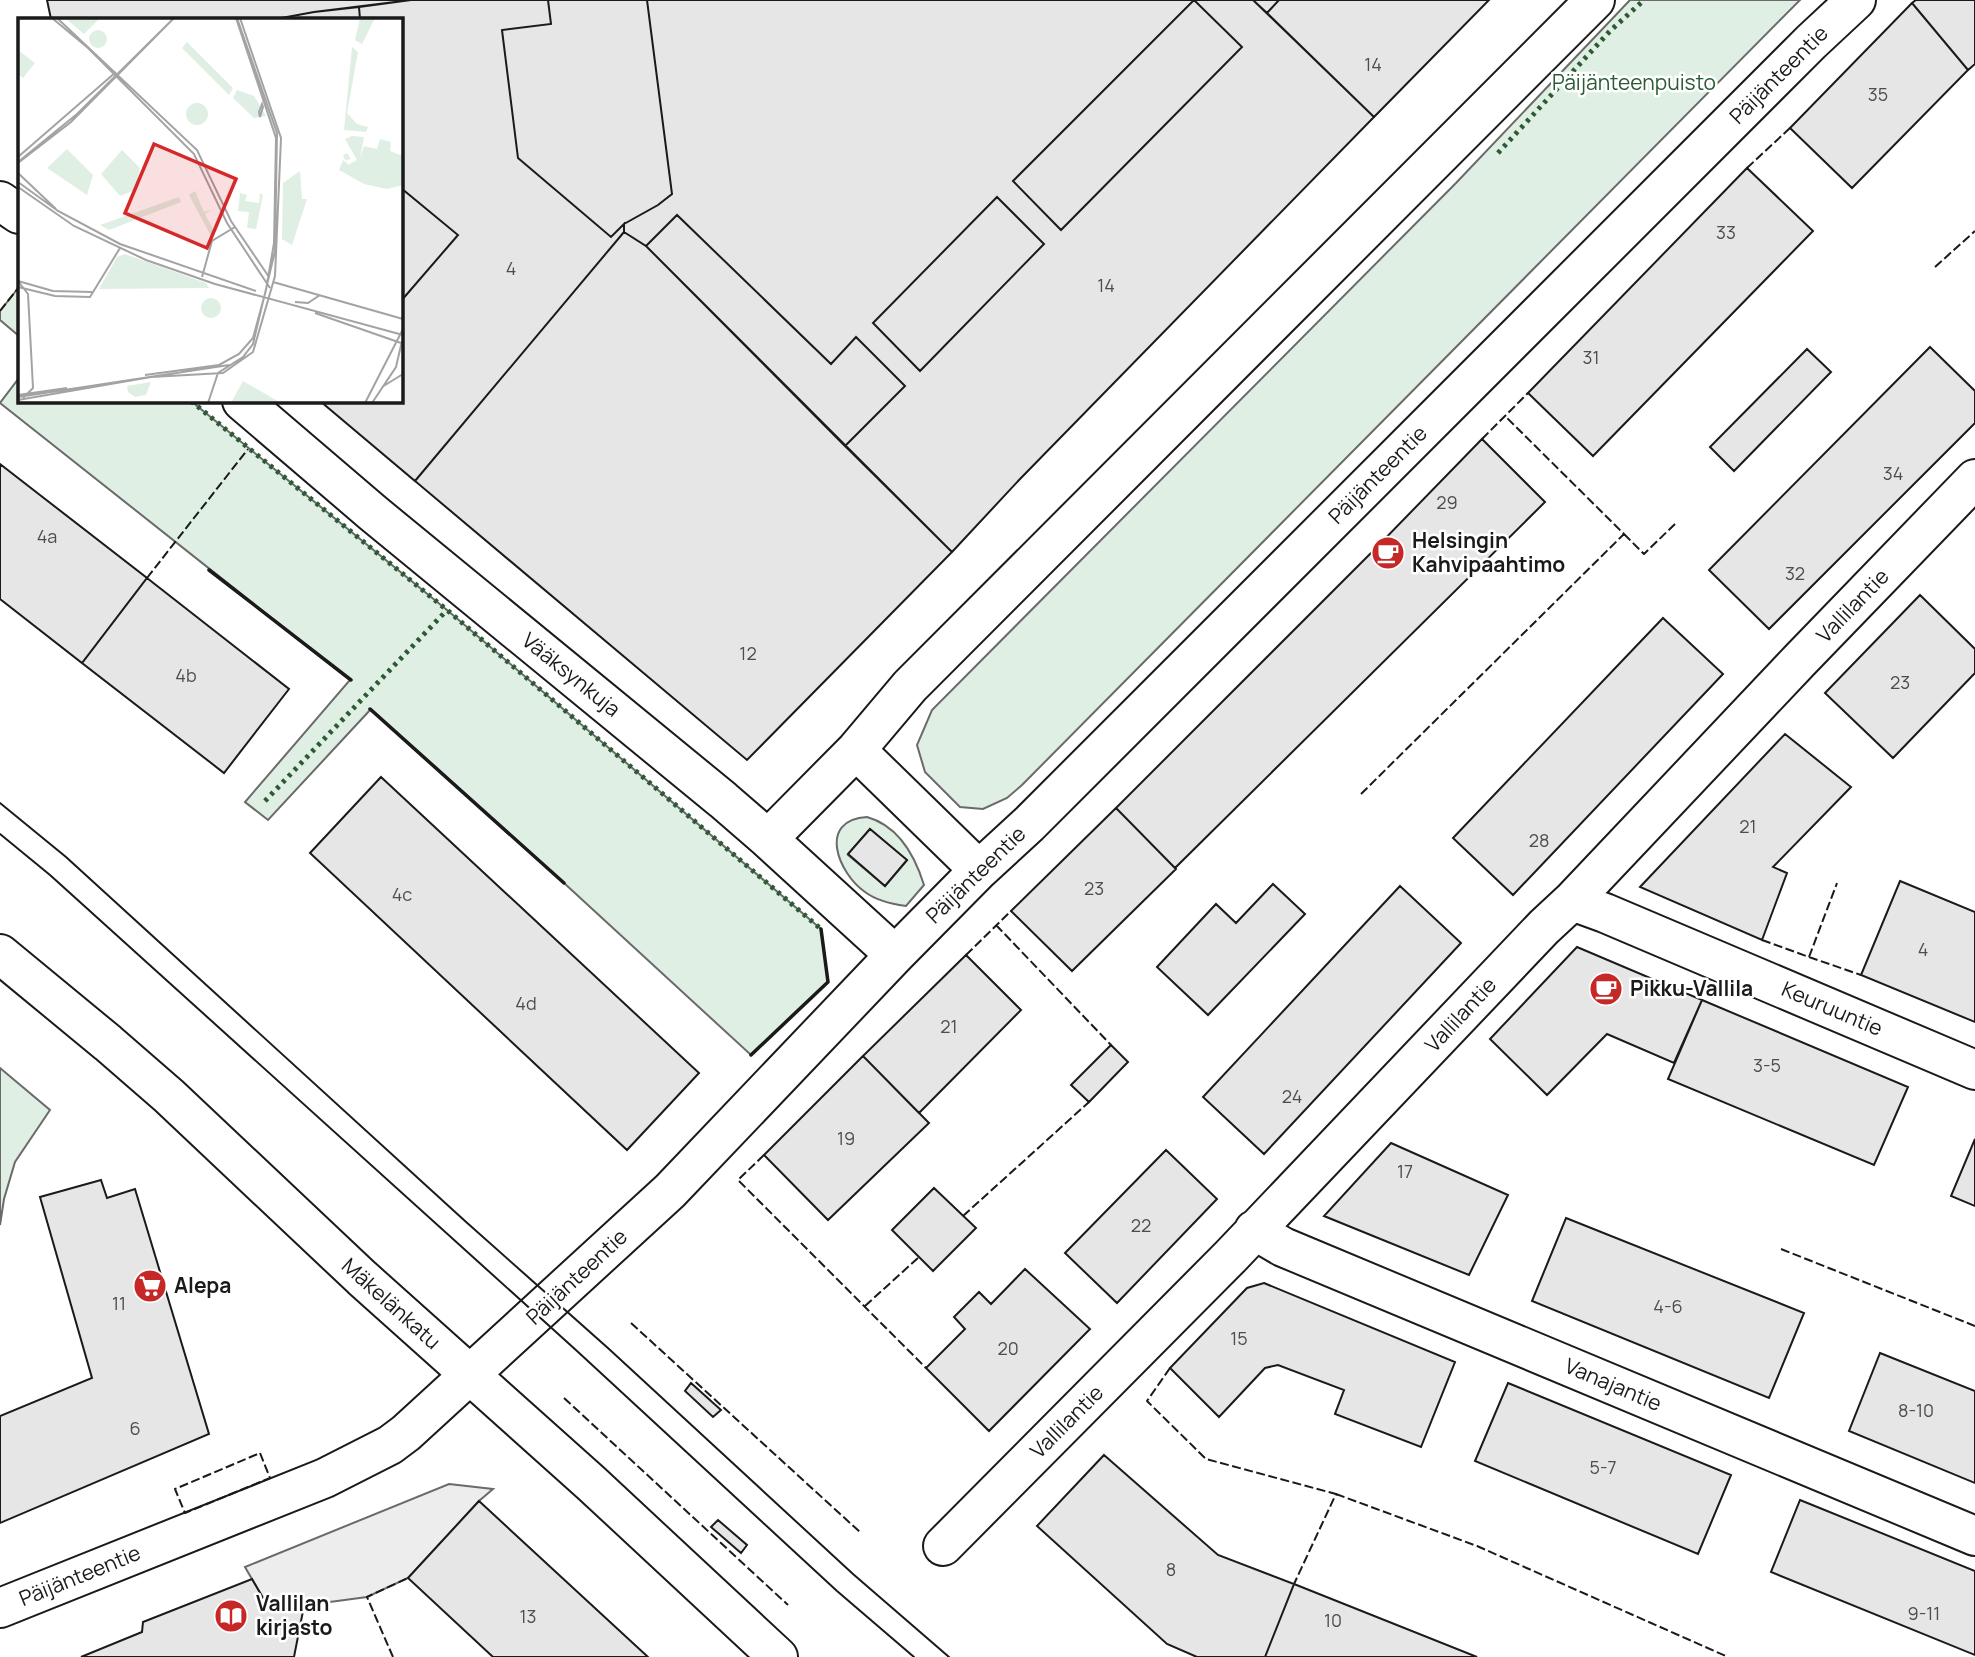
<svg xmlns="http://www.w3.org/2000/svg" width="1975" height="1657" font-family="Manrope,sans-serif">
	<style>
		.green { fill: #e0efe3; stroke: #6a6a6a; stroke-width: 2; fill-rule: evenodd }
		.parking { fill: #ededed; stroke: #6a6a6a; stroke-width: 2 }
		.building { fill: #e6e6e6; stroke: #1a1a1a; stroke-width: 2; fill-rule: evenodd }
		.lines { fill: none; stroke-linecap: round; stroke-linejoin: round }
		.minor-casing { stroke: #1a1a1a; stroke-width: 42 }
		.major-casing { stroke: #1a1a1a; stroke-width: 42 }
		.minor { stroke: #fff; stroke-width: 38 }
		.major { stroke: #fff; stroke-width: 38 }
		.tram { stroke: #1a1a1a; stroke-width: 2 }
		.hedge { stroke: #2b5a34; stroke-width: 5; stroke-dasharray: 3.5 5; stroke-linecap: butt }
		.fence { stroke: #1a1a1a; stroke-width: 2; stroke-dasharray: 9 3.5; stroke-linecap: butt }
		.wall { stroke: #1a1a1a; stroke-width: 3.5 }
		.labels { text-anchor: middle; stroke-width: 5; stroke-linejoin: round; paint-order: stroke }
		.number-label { font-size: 18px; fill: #4d4d4d }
		.street-label { font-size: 21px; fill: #1a1a1a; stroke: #fff }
		.park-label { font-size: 21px; fill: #2b5a34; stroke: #fff }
		.poi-label { font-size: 21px; font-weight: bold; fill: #1a1a1a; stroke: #fff; text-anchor: start }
		.inset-road { fill: none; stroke: #a3a3a3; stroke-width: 2 }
		.view { fill: #d62828; fill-opacity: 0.15; stroke: #d62828; stroke-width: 3.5 }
		.inset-edge { fill: none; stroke: #1a1a1a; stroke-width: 3.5 }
	</style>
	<rect width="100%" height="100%" fill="#fff"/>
	<path class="green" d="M1630 0H1800L1022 785 1007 798 983 809 960 807 925 772 917 745 932 710 1456 183Z
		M19 287V336L0 320V311Z
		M19 378V401H191L447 610 821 929 828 982 751 1055 564 883 371 709 268 820 245 802 350 680 0 403Z
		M867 817C899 826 915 856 924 885L906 906C891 904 877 901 865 892 838 873 817 820 867 817ZM870 829 907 860 885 886 848 855Z
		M0 1068 50 1110 15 1162 4 1199 0 1225Z"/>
	<path class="parking" d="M449 1484 493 1489 479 1501 408 1578 367 1597 270 1610 245 1567Z"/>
	<path class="building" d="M47 0H411L314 12 276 19H51Z
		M411 0H548L551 24 502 30 518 158 611 237 624 224V232L415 481 320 401H401V301L458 235 401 188V19H360L359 7Z
		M548 0H647L672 194 658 205 624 224 611 237 518 158 502 30 551 24Z
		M647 0H1253L1374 117 1020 479 952 552 845 446 905 386 856 337 831 364 677 215 646 246 624 232V224L658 205 672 194ZM1194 0 1242 47 1061 230 1013 181ZM997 197 1044 244 920 371 873 323Z
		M1194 0 1242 47 1061 230 1013 181Z
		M1253 0H1279L1267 13Z
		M1279 0H1489L1374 117 1267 13Z
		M1916 0H1975V64L1968 70 1912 3Z
		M1912 3 1968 70 1852 188 1790 128Z
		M359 7 360 19H276L314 12Z
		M1747 168 1813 231 1593 456 1528 393Z
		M401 188 458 235 401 301Z
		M997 197 1044 244 920 371 873 323Z
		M677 215 831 364 856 337 905 386 845 446 646 246Z
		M624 232 646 246 952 552 747 760 415 481Z
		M1930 347 1975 391V423L1769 629 1709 570Z
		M1807 349 1831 372 1734 471 1710 447Z
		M1482 439 1545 502 1175 868 1116 808 1374 550Z
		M0 464 147 578 82 663 0 599Z
		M147 578 289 689 224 773 82 663Z
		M1920 595 1975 649V673L1893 758 1825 693Z
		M1663 618 1723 674 1513 895 1453 838Z
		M1785 734 1851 787 1773 867 1787 873 1762 940 1640 887Z
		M381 777 699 1073 627 1150 310 853Z
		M1116 808 1176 869 1072 971 1011 911Z
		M870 829 907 860 885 886 848 854Z
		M1900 881 1975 912V1022L1861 975Z
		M1273 884 1305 914 1208 1015 1157 967 1216 904 1236 923Z
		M1400 886 1461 943 1264 1154 1203 1097Z
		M1577 947 1702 1000 1674 1063 1607 1034 1547 1095 1490 1039Z
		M966 955 1021 1010 919 1113 863 1056Z
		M1702 1000 1908 1087 1874 1165 1668 1079Z
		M1111 1045 1128 1062 1089 1102 1071 1085Z
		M863 1056 929 1123 828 1220 764 1155Z
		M1975 1139V1206L1951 1196Z
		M1391 1143 1508 1195 1469 1275 1324 1216Z
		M1166 1150 1217 1199 1117 1303 1065 1253Z
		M101 1180 107 1198 135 1189 209 1434 0 1523V1416L92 1378 40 1197Z
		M934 1188 976 1228 933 1271 892 1230Z
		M1566 1218 1804 1313 1769 1398 1532 1301Z
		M1025 1269 1090 1329 989 1431 926 1368 965 1329 954 1317 979 1292 991 1304Z
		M1264 1283 1455 1362 1421 1447 1335 1414 1344 1390 1278 1365 1265 1368 1219 1417 1170 1368 1247 1288Z
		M1880 1353 1975 1391V1483L1849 1431Z
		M691 1383 721 1410 713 1417 685 1391Z
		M1508 1383 1731 1475 1698 1554 1475 1461Z
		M1104 1455 1218 1555 1294 1584 1265 1657H1197L1167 1644 1037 1526Z
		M1800 1500 1975 1571V1655L1771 1572Z
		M479 1501 648 1657H493L408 1578Z
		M718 1520 747 1545 741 1553 711 1527Z
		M252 1579 270 1610 304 1606 294 1657H81L142 1632 143 1622Z
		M1294 1584 1477 1657H1265Z"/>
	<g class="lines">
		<defs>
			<path id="minor" d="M0 201 19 214
				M242 401 373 513 723 800 768 839 895 955
				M856 750 979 870
				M768 839 856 750 910 686 1595 0
				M1572 901 1605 913 1975 1070
				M1254 1230 1283 1247 1975 1536
				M943 1546 1231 1256 1544 927 1572 901 1800 660 1975 479
				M0 1608 325 1478 390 1445 406 1433 670 1191 895 955 979 870 1029 824 1811 42 1856 0"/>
			<path id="major" d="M0 954 108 1043 169 1096 362 1278 591 1483 778 1657"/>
		</defs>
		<use href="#minor" class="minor-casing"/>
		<use href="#major" class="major-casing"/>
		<use href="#minor" class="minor"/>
		<use href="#major" class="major"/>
		<path class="tram" d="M0 803 66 857 465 1221 609 1349 853 1574 949 1657
			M0 834 50 875 577 1351 837 1591 914 1657"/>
		<path class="hedge" d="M1498 153 1610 31 1644 0
			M191 401 447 610 821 929
			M265 801 447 610"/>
		<path class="fence" d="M1747 168 1790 128
			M1935 267 1975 231
			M0 311 19 287
			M1482 439 1528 393
			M1624 534 1644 554 1677 522
			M147 578 248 449
			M1361 794 1624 534 1505 416
			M996 925 1111 1045
			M1762 940 1809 957 1837 883
			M966 955 1011 911
			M1809 957 1861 975
			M764 1155 738 1180 926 1368
			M963 1216 1089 1102
			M1781 1249 1975 1326
			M865 1306 919 1257
			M631 1323 861 1533
			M1170 1368 1147 1401 1206 1459 1336 1494 1294 1584
			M564 1398 788 1605
			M260 1453 270 1478 185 1513 175 1489Z
			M1336 1494 1477 1546 1728 1657
			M393 1657 367 1597 408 1578"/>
		<path class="wall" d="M209 570 351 680
			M370 709 564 883
			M751 1055 828 982 821 929"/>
	</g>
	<defs>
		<symbol id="cafe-disc" viewBox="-11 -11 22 22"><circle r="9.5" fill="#c62828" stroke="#fff"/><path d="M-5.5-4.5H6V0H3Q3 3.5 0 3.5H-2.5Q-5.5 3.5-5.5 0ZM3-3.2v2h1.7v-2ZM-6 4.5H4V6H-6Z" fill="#fff"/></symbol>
		<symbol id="supermarket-disc" viewBox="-11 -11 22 22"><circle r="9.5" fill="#c62828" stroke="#fff"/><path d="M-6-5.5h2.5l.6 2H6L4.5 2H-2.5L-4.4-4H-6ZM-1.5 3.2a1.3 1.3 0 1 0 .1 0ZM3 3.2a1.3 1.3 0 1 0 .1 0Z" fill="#fff"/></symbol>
		<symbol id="library-disc" viewBox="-11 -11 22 22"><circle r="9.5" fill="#c62828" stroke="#fff"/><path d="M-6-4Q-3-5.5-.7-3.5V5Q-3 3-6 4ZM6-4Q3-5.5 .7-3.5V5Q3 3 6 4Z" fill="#fff"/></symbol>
	</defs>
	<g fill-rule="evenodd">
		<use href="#cafe-disc" x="1369" y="534" width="38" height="38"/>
		<use href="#cafe-disc" x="1587" y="970" width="38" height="38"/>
		<use href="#supermarket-disc" x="131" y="1267" width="38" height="38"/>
		<use href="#library-disc" x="212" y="1597" width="38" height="38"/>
	</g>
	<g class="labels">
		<g class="number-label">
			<text x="1373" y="71">14</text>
			<text x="1878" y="101">35</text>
			<text x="1726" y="239">33</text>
			<text x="511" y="275">4</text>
			<text x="1106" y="292">14</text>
			<text x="1591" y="364">31</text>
			<text x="1893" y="480">34</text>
			<text x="1447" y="509">29</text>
			<text x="47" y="543">4a</text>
			<text x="1795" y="580">32</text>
			<text x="748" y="660">12</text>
			<text x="186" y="682">4b</text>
			<text x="1900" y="689">23</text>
			<text x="1748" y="833">21</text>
			<text x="1539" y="847">28</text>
			<text x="1094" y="895">23</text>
			<text x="402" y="901">4c</text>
			<text x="1923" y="956">4</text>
			<text x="526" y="1010">4d</text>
			<text x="949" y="1033">21</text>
			<text x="1767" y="1072">3-5</text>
			<text x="1292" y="1103">24</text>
			<text x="846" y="1145">19</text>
			<text x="1405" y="1178">17</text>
			<text x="1141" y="1232">22</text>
			<text x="119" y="1310">11</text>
			<text x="1668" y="1313">4-6</text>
			<text x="1239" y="1345">15</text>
			<text x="1008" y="1355">20</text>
			<text x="1916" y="1417">8-10</text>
			<text x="135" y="1435">6</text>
			<text x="1603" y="1474">5-7</text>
			<text x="1171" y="1576">8</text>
			<text x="1924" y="1620">9-11</text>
			<text x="528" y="1623">13</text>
			<text x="1333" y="1627">10</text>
		</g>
		<g class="street-label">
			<text transform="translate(1779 75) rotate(-45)" y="7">Päijänteentie</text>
			<text transform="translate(1378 475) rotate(-45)" y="7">Päijänteentie</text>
			<text transform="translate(1853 606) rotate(-46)" y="7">Vallilantie</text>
			<text transform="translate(571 675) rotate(39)" y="7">Vääksynkuja</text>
			<text transform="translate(976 875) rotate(-44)" y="7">Päijänteentie</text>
			<text transform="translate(1832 1009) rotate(23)" y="7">Keuruuntie</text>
			<text transform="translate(1461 1015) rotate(-47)" y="7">Vallilantie</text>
			<text transform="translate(577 1277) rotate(-43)" y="7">Päijänteentie</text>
			<text transform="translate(391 1304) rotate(42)" y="7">Mäkelänkatu</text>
			<text transform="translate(1613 1385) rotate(23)" y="7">Vanajantie</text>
			<text transform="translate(1067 1422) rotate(-45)" y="7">Vallilantie</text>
			<text transform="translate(80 1576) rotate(-22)" y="7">Päijänteentie</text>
		</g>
		<g class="park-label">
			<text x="1634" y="90">Päijänteenpuisto</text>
		</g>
		<g class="poi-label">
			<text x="1412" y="548">Helsingin<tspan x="1412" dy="24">Kahvipaahtimo</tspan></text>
			<text x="1630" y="996">Pikku-Vallila</text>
			<text x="174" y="1293">Alepa</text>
			<text x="256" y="1611">Vallilan<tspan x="256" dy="24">kirjasto</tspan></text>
		</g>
	</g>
	<g transform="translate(18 18)">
		<rect width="385" height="385" fill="#fff"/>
		<path d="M47 0H82L66 16ZM342 0H357L344 26 337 22ZM71 21a9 9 0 1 1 18 0a9 9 0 1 1-18 0ZM169 24 215 70 211 77 164 30ZM334 29 340 34 329 95 339 106 350 109 348 114 326 112ZM0 32 17 45 5 60 0 56ZM219 72 236 78 248 98 236 100 215 80ZM168 96a11 11 0 1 1 22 0a11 11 0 1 1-22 0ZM334 118 346 119 342 140 346 128 359 131 362 121 373 124 372 133 385 138V167L369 171 346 166 321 152 325 142 329 146 325 137 329 135 333 141 328 142 330 147 339 142 327 121ZM49 131 75 157 69 177 29 150ZM104 132 122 150 117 172 102 178 83 156ZM282 153 284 181H289L274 227 264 221 265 165ZM177 173 186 194 193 192 187 196 196 213 193 218 171 177ZM222 175 229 177 227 183 241 185 242 175 245 177 238 211 229 210 231 194 220 193ZM161 179 163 184 91 212 82 207ZM107 236 188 265 191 270 81 271 99 239ZM183 290a10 10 0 1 1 20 0a10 10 0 1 1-20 0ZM223 357 225 363 263 385H213L225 363ZM133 364 128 377 117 379 110 374 109 368Z" fill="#e0efe3"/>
		<path class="inset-road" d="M34 0 70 30 176 136 209 205 252 270M39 0 179 132 213 203 251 259M244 86 245 89 242 99 241 94ZM0 139 98 54M0 144 59 96 156 0M0 145 53 104 156 0M0 155 38 191M0 164 40 193 102 226 238 273M0 169 56 208 128 242 197 266 385 317M184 259 194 223 217 209M0 263 35 273 74 274M0 263 10 276 15 370 5 380M255 264 385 301M0 269 37 278 72 279 102 230M277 284 290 285 302 277M297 295 383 325M127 357 201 347 221 336 235 320 248 272 256 225 258 120 218 0M364 369 385 356M0 377 49 370M0 379 211 347M0 382 133 359 205 355 235 334 257 258 263 120 222 0M190 385 200 355 225 339 235 326 257 233 259 115 219 0M347 385 385 311M354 385 378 349 384 323"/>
		<path class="view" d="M136 126 218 161 189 230 107 195Z"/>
		<rect width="385" height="385" class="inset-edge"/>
	</g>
</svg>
